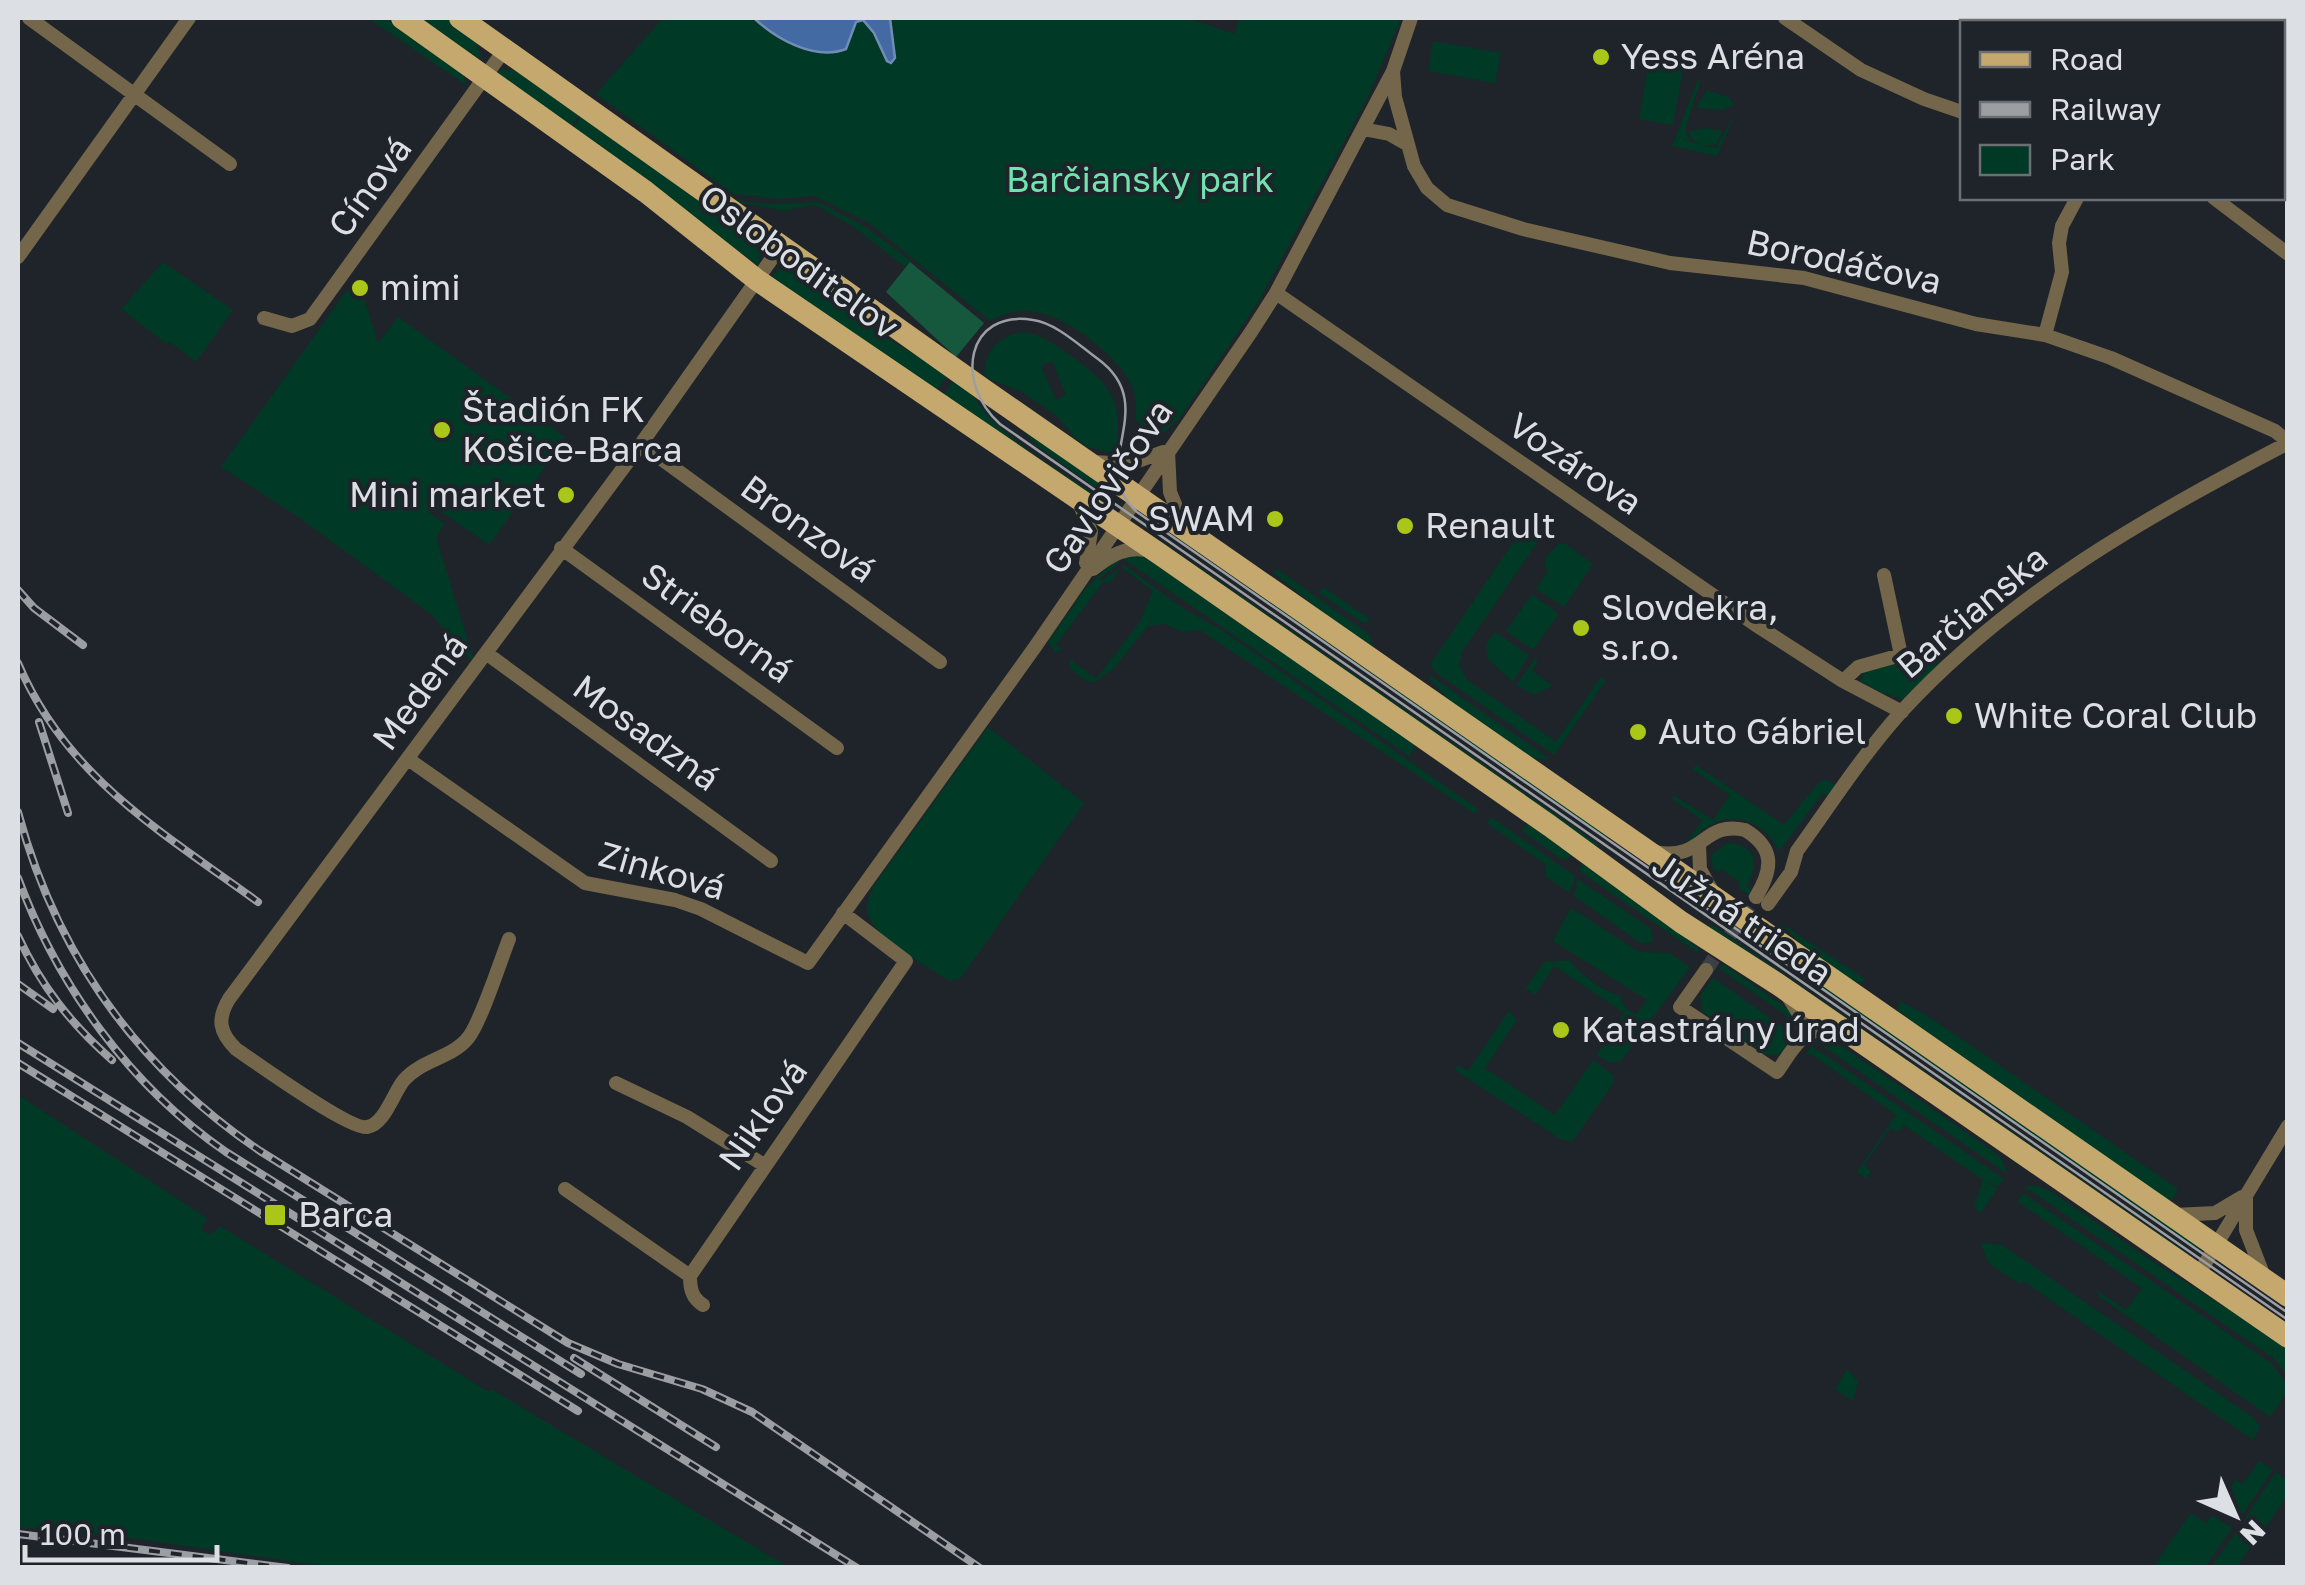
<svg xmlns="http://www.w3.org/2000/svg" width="2305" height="1585" font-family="'Golos Text',sans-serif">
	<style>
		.green { fill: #003925; fill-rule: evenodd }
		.forest { fill: #16583d }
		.water { fill: #436aa2; stroke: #718db6; stroke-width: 2.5 }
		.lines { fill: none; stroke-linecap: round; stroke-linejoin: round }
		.minor-tunnel { stroke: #3b4046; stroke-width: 14; stroke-dasharray: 14 7; stroke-linecap: butt }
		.minor { stroke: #73664a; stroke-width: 14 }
		.primary { stroke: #c4a86d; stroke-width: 22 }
		.tram { stroke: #9b9fa4; stroke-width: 2.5 }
		.rail-casing { stroke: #9b9fa4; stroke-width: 8 }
		.rail { stroke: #1f242a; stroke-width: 4; stroke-dasharray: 11; stroke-linecap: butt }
		.poi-dot { fill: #aac719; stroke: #1f242a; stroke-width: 4 }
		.labels { text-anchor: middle; stroke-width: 8; stroke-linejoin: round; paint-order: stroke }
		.poi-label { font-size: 35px; fill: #dce0e4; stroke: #1f242a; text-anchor: start }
		.park-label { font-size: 35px; fill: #71e3b0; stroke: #1f242a }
		.street-label { font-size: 35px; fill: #dce0e4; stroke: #1f242a }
	</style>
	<rect width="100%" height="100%" fill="#1f242a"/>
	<path class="green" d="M368 18H386L463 73 466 85Z
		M413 18C422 18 437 15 446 18 462 23 481 43 481 59Z
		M663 18H1188L1234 34 1240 18H1401L1369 95 1259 301 1179 419 1160 436 1150 433 1136 420C1136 409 1137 399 1133 388 1122 359 1066 315 1035 312 1018 309 1005 313 990 321L869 223 814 196 776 199 733 194 596 94Z
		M1433 41 1501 53 1495 83 1428 71Z
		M1650 57 1684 63 1673 125 1639 119Z
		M502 69 514 70 580 114 569 129 497 73Z
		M1698 79 1700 83 1685 130 1690 142 1716 148 1736 112 1717 156 1672 146Z
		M1707 90 1730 98 1734 105 1722 110 1696 108Z
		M582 115 753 238 759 250V266L572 130Z
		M1706 128 1723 131 1716 144C1705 148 1691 143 1688 132Z
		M734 200 768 204 818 202 866 227 911 261 905 267 854 227 819 207 810 205 785 211 731 201Z
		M163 262 233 310 196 362 170 342 167 344 121 309Z
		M779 269 795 274 883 336 948 374 938 389 874 352 772 277Z
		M357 276 378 343 398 317 566 438 489 545 426 501 429 512 445 524 436 537 476 667 431 614 294 514 221 467Z
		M1022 332C1042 334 1055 345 1071 356 1111 384 1125 403 1115 454L1088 447 1076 439 1057 416 1019 390 991 380 984 374C986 349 998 338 1022 332ZM1052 361 1066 395 1056 400 1041 366Z
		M955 378C973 391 980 410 997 425 1030 455 1072 478 1108 504L1101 503 944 394Z
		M1013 419 1113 491V500L1037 446Z
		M1529 519 1546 530 1463 650 1459 664 1466 679 1556 742 1601 677 1606 680 1554 755 1438 674 1430 665Z
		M1153 521 1170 528 2197 1242 2202 1252 1717 914 1720 909 1608 831 1604 836Z
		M1146 530 1598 844 1595 849 1709 928 1711 924 2190 1255 2175 1250 1707 929Z
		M1559 543 1566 544 1593 564 1564 607 1536 589 1548 571 1544 565 1546 557Z
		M1135 556 1152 559 1418 743 1409 756 1122 558Z
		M1116 559 1120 562 1099 579 1101 581 1124 565 1187 611 1220 629 1478 809 1475 814 1200 630 1183 632 1165 624 1148 626 1114 668 1095 682 1086 681 1071 669 1069 658 1096 679 1139 623 1153 591 1121 567 1109 584 1104 581 1056 645 1062 650 1055 652 1048 642 1085 589Z
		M1277 569 1370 635 1373 647 1384 655 1340 627 1274 573Z
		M1323 587 1371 620 1363 623 1319 593Z
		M1532 594 1559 614 1533 650 1506 631Z
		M1495 632 1529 655 1513 682 1488 659 1486 644Z
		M1935 646 1941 666 1906 700 1880 692 1860 681 1866 670 1908 662 1907 651Z
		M1535 658 1538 660 1532 671 1553 686 1534 695 1516 685Z
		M1427 674 1431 676 1550 759C1521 766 1440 698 1427 674Z
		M988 727 1084 803 961 978 950 981C928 967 879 941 869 917 864 906 869 897 873 887Z
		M1696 765 1784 825 1819 782 1827 780 1836 786 1828 796 1823 793 1781 849 1778 850C1765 821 1732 809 1704 829 1697 834 1694 840 1686 844L1702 820 1672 799 1673 795 1713 820 1730 795 1692 769Z
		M1491 817 1575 876 1570 893 1546 877 1545 864 1487 823Z
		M1530 821 1575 855 1562 860 1522 831Z
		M1727 843C1757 845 1759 863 1747 886L1753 891 1750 896 1738 887 1740 882 1721 869 1718 872 1713 868 1711 855Z
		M1583 861 1661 917 1700 950 1698 953 1579 871Z
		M1578 879 1651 929 1653 940 1647 944 1639 942 1574 896Z
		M1571 908 1639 952 1670 953 1690 967 1620 1062H1609L1597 1055 1624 1013 1554 966 1535 995 1527 989 1522 994 1544 962 1569 960C1578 972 1603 992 1619 995L1626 1008 1636 1015 1647 1000 1553 941Z
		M1779 923 1782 924 1865 979 1861 984 1829 969Z
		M1723 964 1791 1011 1797 1023 1720 969Z
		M1713 978 1792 1033 1794 1038 1779 1055 1762 1054 1703 1013 1700 996Z
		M1901 1001 1934 1020 2178 1189 2171 1202 1917 1025 1897 1010Z
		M1509 1011 1517 1020 1485 1068 1555 1115 1593 1060 1613 1075V1084L1572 1142 1560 1139 1455 1070 1457 1065 1468 1071Z
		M1824 1037 1833 1040 1993 1151 2002 1159 2007 1174 1814 1040Z
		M1812 1046 2004 1179 1998 1187 1986 1181 1997 1189 1981 1213 1974 1207 1983 1180 1904 1125 1899 1132 1890 1128 1864 1165 1871 1171 1866 1179 1857 1172 1896 1115 1814 1056 1806 1054Z
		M18 1095 207 1218 201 1230 211 1235 220 1226 489 1392 491 1389 788 1567H328L124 1537 18 1527Z
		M2034 1185 2049 1190 2152 1261 2287 1346V1374L2273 1358 2025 1187Z
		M2023 1193 2271 1363C2293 1390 2289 1390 2270 1417L2100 1297 2096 1290 2126 1310 2142 1288 2017 1201Z
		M1986 1243 2002 1245 2254 1418 2260 1427 2253 1440 2023 1281 2020 1284 1989 1264 1981 1245Z
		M1847 1369 1858 1381 1853 1401 1835 1389Z
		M2259 1461 2273 1470 2238 1521 2225 1512 2235 1496 2231 1487 2237 1479 2242 1485Z
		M2276 1472 2287 1480V1496L2260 1536 2242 1523Z
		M2191 1513 2206 1523 2212 1515 2232 1528 2205 1567H2153Z
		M2237 1531 2252 1545 2237 1567H2211Z"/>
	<path class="forest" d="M910 262 984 323 956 357 886 292Z"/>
	<path class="water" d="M754 18H890L895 58 891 63 887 61 874 33 863 20 856 22 846 49C815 61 776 39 754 18Z"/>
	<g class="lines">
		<path class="minor-tunnel" d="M1706 970 1756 897"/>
		<path class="minor" d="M29 18 230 164
			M1785 18 1861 70 1924 99 1962 112
			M2034 18 2037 22
			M1393 71 1395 97 1414 166 1427 188 1447 205 1523 229 1670 263 1804 278 1976 324 2045 335 2111 358 2275 431 2288 442
			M1363 129 1389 134 1405 143
			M2214 198 2288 254
			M18 257 189 18
			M1276 293 1756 625 1843 681 1902 712
			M264 318 292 326 310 319 505 49
			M2045 335 2062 272 2059 243 2062 226 2077 198
			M641 444 940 662
			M1168 451 1170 492 1184 526
			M1093 462 1130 464 1163 452
			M1079 503 1091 532 1086 563
			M561 548 837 748
			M1093 569C1111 555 1127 545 1151 551
			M486 653 771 861
			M1843 681 1858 667 1901 655 1884 575
			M408 759 585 883 675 900 701 909 808 963 1035 647 1251 332 1276 293 1393 71 1411 18
			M1699 845 1700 869 1712 891
			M1655 852C1704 862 1702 820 1745 830 1775 848 1773 869 1756 897
			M1768 904 1791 872 1797 851C1831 804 1863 754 1902 711 2011 593 2147 516 2288 443
			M509 939C500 962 481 1022 468 1038 452 1058 421 1060 404 1080 393 1093 385 1124 367 1127 350 1130 255 1062 236 1049 219 1032 217 1019 229 999L641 444 780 247
			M1706 970 1680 1007 1777 1072C1794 1048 1803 1025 1836 1030
			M1789 998 1802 1019 1803 1035
			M616 1083 687 1117 764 1165
			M565 1189 690 1276
			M2246 1199V1230L2263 1274
			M2174 1215 2215 1213 2242 1197
			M2198 1275 2288 1126
			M703 1305C692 1298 690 1289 690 1276L906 961 843 913"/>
		<path class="primary" d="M402 18 646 192 757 280 1161 555 1550 826 1681 922 1779 985 2288 1337
			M460 18 984 390 2288 1296"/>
		<path class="tram" d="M2288 1313 1137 512C1085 466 1163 407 1098 359 1080 346 1056 323 1033 320 966 309 954 383 1000 424L2288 1320"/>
		<defs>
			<path id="rail" d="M18 590 34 608 83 645
				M18 663C66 777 162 832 258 902
				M39 722 68 813
				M18 812C56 954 138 1068 260 1151L568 1343 618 1364 702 1389 752 1412 980 1568
				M18 878C58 986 130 1086 226 1152L581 1374
				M18 936C41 986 71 1024 112 1060
				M18 984 53 1009
				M18 1043 857 1568
				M18 1063 578 1411
				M574 1358 716 1447
				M18 1534 288 1568"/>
		</defs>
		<use href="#rail" class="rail-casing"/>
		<use href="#rail" class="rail"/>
	</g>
	<g class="poi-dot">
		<circle cx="1601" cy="57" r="10"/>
		<circle cx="360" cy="288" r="10"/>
		<circle cx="442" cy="430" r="10"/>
		<circle cx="566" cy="495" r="10"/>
		<circle cx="1275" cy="519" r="10"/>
		<circle cx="1405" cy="526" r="10"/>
		<circle cx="1581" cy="628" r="10"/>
		<circle cx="1954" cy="716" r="10"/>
		<circle cx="1638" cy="732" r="10"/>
		<circle cx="1561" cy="1030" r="10"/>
		<rect x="263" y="1203" width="24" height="24" rx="5"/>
	</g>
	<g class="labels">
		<g class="poi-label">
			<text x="1621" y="69">Yess Aréna</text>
			<text x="380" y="300">mimi</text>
			<text x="462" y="422">Štadión FK<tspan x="462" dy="40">Košice-Barca</tspan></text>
			<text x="546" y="507" text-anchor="end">Mini market</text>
			<text x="1255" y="531" text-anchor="end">SWAM</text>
			<text x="1425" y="538">Renault</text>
			<text x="1601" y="620">Slovdekra,<tspan x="1601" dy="40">s.r.o.</tspan></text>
			<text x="1974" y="728">White Coral Club</text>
			<text x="1658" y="744">Auto Gábriel</text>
			<text x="1581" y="1042">Katastrálny úrad</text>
			<text x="298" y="1227">Barca</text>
		</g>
		<g class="park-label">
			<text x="1140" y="192">Barčiansky park</text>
		</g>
		<g class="street-label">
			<text transform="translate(370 187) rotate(-54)" y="12">Cínová</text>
			<text transform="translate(799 262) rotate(36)" y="12">Osloboditeľov</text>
			<text transform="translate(1844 262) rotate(12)" y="12">Borodáčova</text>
			<text transform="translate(1575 464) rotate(34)" y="12">Vozárova</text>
			<text transform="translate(1108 487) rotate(-56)" y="12">Gavlovičova</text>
			<text transform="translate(808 529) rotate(36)" y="12">Bronzová</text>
			<text transform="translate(1972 612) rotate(-40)" y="12">Barčianska</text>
			<text transform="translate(717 623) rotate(36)" y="12">Strieborná</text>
			<text transform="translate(420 692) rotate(-54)" y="12">Medená</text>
			<text transform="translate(646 733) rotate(36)" y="12">Mosadzná</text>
			<text transform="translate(662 871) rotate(16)" y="12">Zinková</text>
			<text transform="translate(1742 919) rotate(34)" y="12">Južná trieda</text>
			<text transform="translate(763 1115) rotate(-55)" y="12">Niklová</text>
		</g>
	</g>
	<rect width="2305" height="1585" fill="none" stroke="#dce0e4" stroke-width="40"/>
	<rect x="1960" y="20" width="325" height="180" fill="#1f242a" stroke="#6b6f74" stroke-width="2.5"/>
	<rect x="1980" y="52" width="50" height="15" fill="#c4a86d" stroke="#6b6f74" stroke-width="2.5"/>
	<text x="2050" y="70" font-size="30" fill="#dce0e4">Road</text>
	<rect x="1980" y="102" width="50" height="15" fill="#9b9fa4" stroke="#6b6f74" stroke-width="2.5"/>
	<text x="2050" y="120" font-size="30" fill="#dce0e4">Railway</text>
	<rect x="1980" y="145" width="50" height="30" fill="#003925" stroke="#6b6f74" stroke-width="2.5"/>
	<text x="2050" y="170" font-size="30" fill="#dce0e4">Park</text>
	<g transform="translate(2235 1515) rotate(135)" stroke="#1f242a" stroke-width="8" paint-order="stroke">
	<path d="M0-8L18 38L0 25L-18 38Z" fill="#dce0e4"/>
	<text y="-15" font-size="28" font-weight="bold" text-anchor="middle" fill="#dce0e4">N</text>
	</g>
	<path d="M25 1545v15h192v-15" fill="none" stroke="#dce0e4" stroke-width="5"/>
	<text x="40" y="1545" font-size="30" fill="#dce0e4" stroke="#1f242a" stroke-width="8" paint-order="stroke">100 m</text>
</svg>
